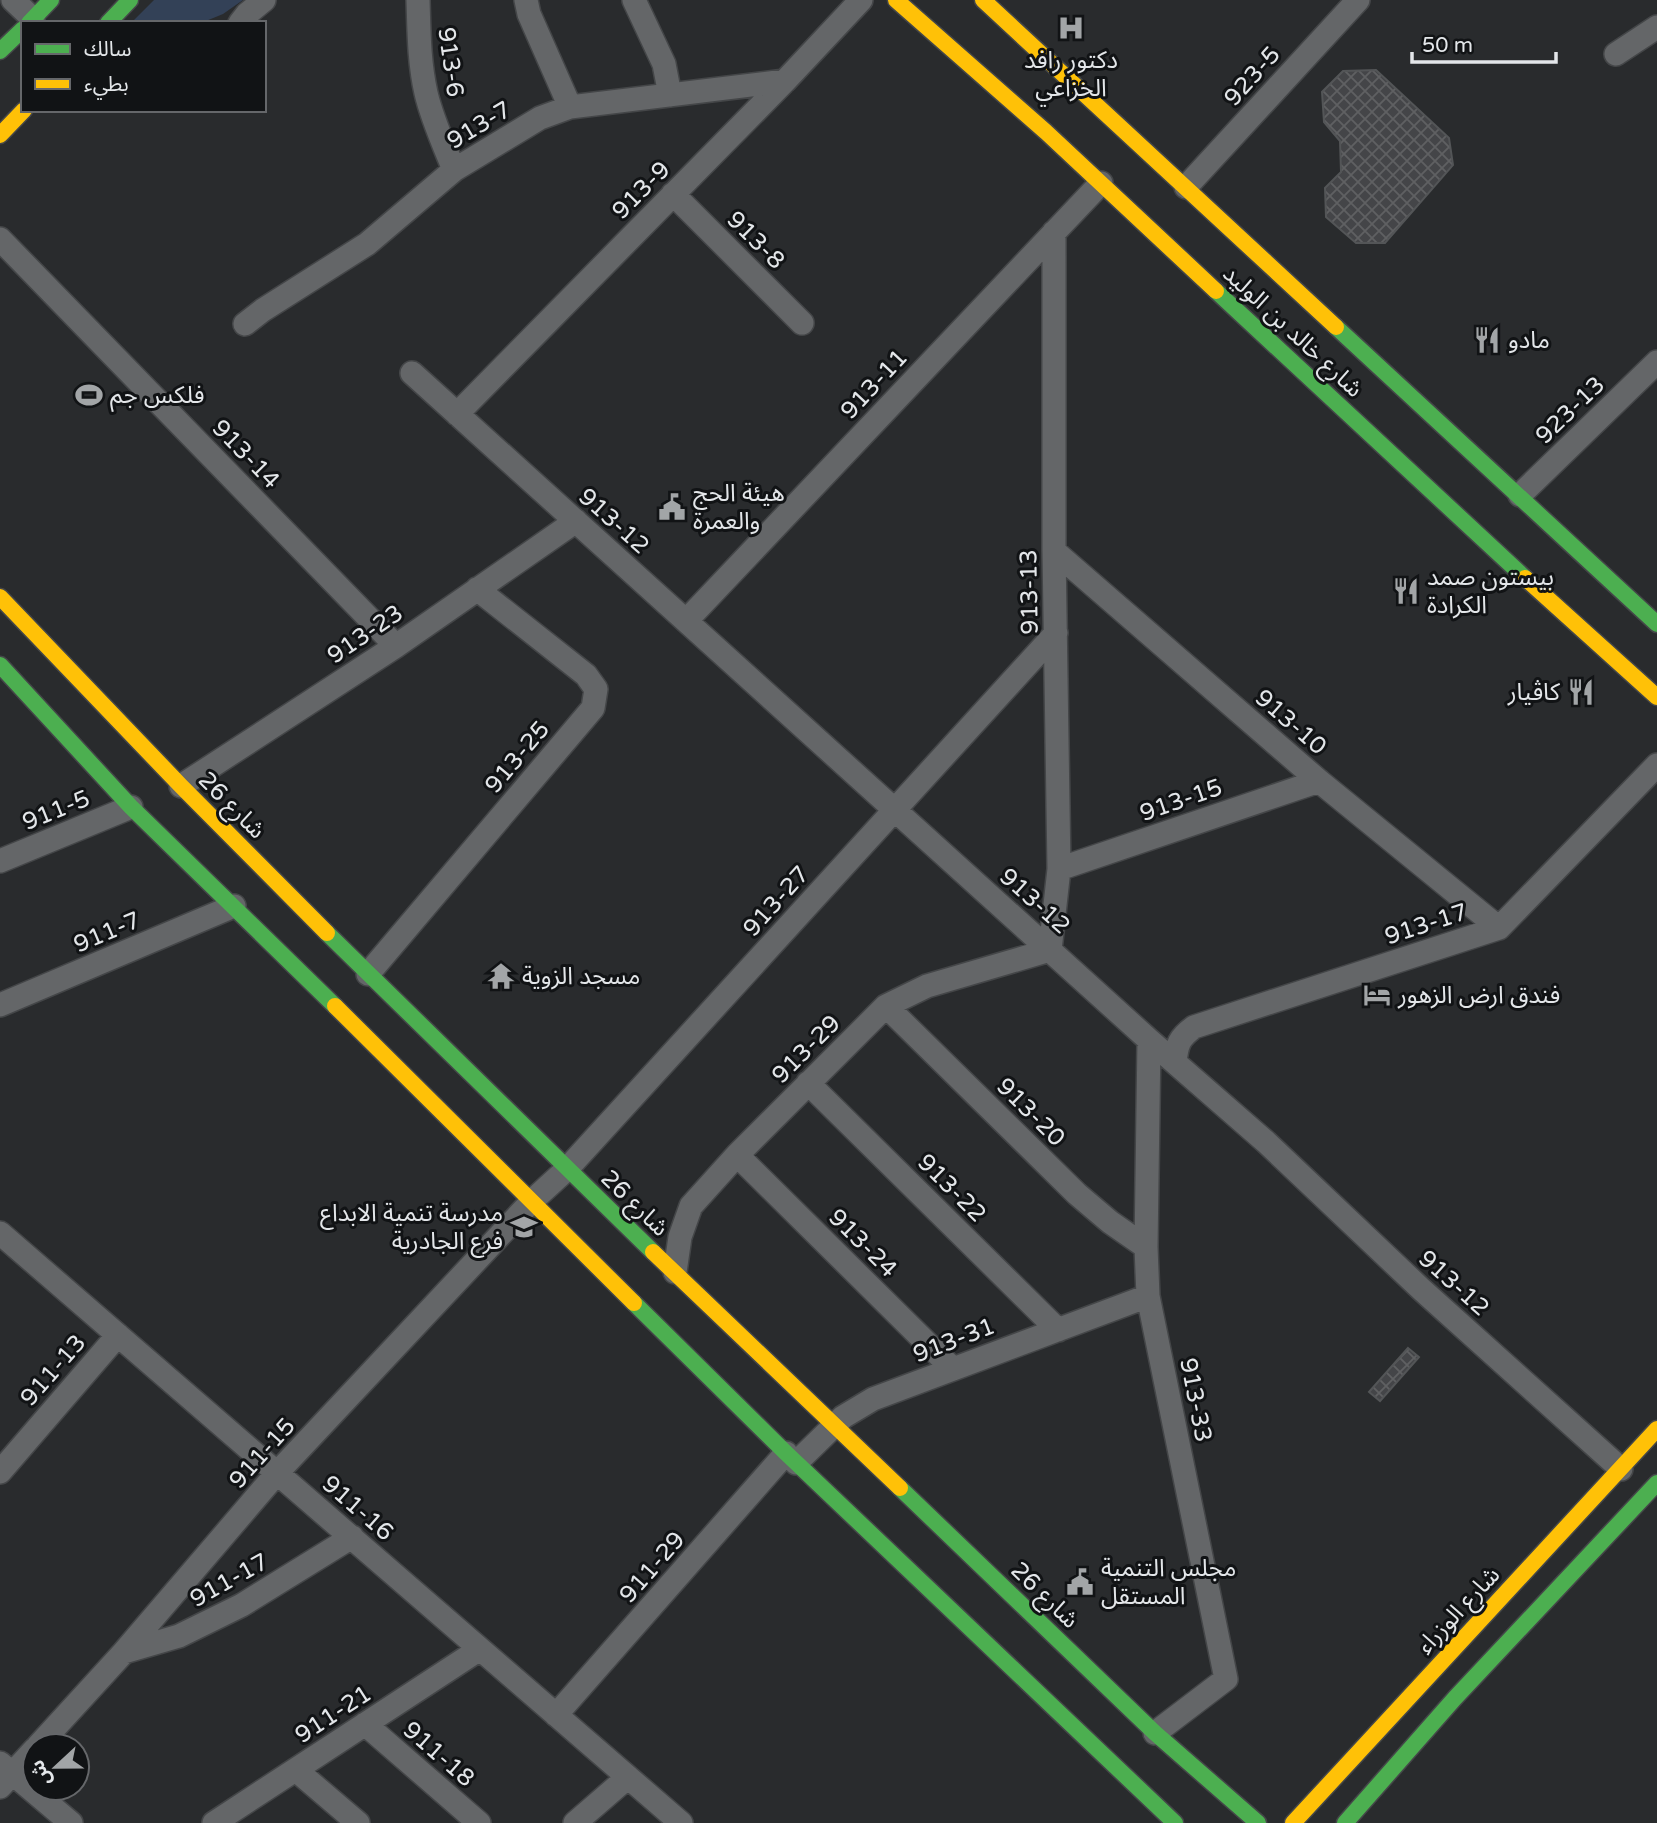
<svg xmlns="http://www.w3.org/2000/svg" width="1657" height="1823" font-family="'Varela Round','Noto Sans Arabic',sans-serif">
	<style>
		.green { fill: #334157 }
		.building { fill: url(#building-cross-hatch); stroke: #535557; stroke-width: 2 }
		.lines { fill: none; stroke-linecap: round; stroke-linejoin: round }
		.street-casing { stroke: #444648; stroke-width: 26 }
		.fast-casing { stroke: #444648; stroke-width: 19 }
		.slow-casing { stroke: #444648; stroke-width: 19 }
		.street { stroke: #646668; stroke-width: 23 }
		.fast { stroke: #4caf50; stroke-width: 16 }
		.slow { stroke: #ffc107; stroke-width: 16 }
		.labels { text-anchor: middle; stroke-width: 6; stroke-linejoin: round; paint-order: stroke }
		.poi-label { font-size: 24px; fill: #e3e6e9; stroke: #111315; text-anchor: start }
		.street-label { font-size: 24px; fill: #e3e6e9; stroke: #111315 }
	</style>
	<defs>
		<pattern id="building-cross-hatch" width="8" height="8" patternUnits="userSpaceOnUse" patternTransform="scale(1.75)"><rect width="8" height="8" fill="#444548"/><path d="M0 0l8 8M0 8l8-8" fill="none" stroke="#5f6062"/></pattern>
	</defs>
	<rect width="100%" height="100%" fill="#292b2d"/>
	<path class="green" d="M154 0H243L223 14 201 23H131Z"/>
	<path class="building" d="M1376 70 1449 138 1453 165 1385 243H1356L1326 217 1325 188 1341 172 1340 141 1324 122 1322 92 1343 71Z
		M1408 1348 1419 1357 1380 1401 1369 1392Z"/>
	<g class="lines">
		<defs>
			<path id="street" d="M13 0 33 19
				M418 0C419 31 419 62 426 93 432 119 444 145 454 170
				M526 0 529 14 570 107
				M634 0 664 64 670 95
				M240 23 247 14 264 0
				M1616 54 1657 27
				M1186 187 1358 0
				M673 194 802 323
				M0 239 396 646
				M245 324 263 310 367 244 454 170 540 118 570 107 785 81
				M412 373 1149 1040 1266 1142 1421 1289 1621 1469
				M457 414 785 81 861 0
				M1520 495 1657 362
				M1054 551 1319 781 1499 928
				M686 621 1101 183
				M181 786 396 646 576 521
				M0 861 131 807
				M1059 869 1319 781
				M368 974 593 708 596 689 586 675 477 589
				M0 1005 234 906
				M886 1006 1077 1194 1110 1222 1146 1247
				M1149 1040 1146 1247 1148 1296 1226 1679 1155 1733
				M1175 1062C1177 1044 1179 1038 1194 1027L1499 928 1657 765
				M808 1083 1058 1330
				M737 1155 953 1369
				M0 1233 681 1823
				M675 1272 680 1237 691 1206 737 1155 886 1006 927 986 1050 950 1059 869 1054 551V232
				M796 1463 843 1417 873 1399 1148 1296
				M0 1472 118 1335
				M124 1652 179 1636 242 1605 352 1537
				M556 1715 786 1453
				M365 1724 479 1823
				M38 1746 124 1652 277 1473 532 1201 567 1169 1056 633
				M0 1763 71 1823
				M296 1770 358 1823
				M0 1787 35 1749
				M214 1823 480 1649
				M575 1823 628 1777"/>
			<path id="fast" d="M29 23 51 0
				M108 23 130 0
				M0 51 23 29
				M1216 291 1525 578
				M1336 327 1657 624
				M0 665 131 807 335 1006
				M327 933 653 1252
				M634 1303 786 1453 1175 1823
				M900 1488 1155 1733 1258 1823
				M1345 1823 1455 1698 1657 1483"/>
			<path id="slow" d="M896 0 1046 132 1216 291
				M983 0 1336 327
				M0 135 24 110
				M1525 578 1657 697
				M0 597 181 786 327 933
				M335 1006 634 1303
				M653 1252 900 1488
				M1293 1823 1657 1429"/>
		</defs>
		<use href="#street" class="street-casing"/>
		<use href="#fast" class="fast-casing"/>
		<use href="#slow" class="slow-casing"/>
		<use href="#street" class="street"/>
		<use href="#fast" class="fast"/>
		<use href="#slow" class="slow"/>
	</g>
	<defs>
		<symbol id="hospital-bare" viewBox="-9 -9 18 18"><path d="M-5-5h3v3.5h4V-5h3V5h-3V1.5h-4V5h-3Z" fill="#a2a5a7" stroke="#111315" stroke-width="2.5" paint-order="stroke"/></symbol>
		<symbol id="restaurant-bare" viewBox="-9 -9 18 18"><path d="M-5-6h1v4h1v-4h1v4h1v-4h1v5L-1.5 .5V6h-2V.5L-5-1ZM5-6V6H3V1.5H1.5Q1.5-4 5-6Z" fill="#a2a5a7" stroke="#111315" stroke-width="2.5" paint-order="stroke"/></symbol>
		<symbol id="stadium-bare" viewBox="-9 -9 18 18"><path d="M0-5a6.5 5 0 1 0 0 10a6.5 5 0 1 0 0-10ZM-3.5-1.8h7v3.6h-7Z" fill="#a2a5a7" stroke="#111315" stroke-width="2.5" paint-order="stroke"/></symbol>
		<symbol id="civic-bare" viewBox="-9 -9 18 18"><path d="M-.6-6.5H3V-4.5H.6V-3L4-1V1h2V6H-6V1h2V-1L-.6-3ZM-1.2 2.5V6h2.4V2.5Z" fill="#a2a5a7" stroke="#111315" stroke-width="2.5" paint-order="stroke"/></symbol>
		<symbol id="temple-bare" viewBox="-9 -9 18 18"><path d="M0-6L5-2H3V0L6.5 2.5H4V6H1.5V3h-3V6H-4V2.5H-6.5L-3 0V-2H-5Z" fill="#a2a5a7" stroke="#111315" stroke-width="2.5" paint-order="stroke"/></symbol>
		<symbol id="hotel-bare" viewBox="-9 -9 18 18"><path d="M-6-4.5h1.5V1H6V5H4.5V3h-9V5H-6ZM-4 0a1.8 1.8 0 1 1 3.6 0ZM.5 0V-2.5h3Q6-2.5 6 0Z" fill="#a2a5a7" stroke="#111315" stroke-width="2.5" paint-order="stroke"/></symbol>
		<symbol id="school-bare" viewBox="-9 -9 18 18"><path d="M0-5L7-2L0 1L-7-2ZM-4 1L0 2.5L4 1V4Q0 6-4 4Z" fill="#a2a5a7" stroke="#111315" stroke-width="2.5" paint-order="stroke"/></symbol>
	</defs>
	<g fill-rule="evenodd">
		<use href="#hospital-bare" x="1052" y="9" width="38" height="38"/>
		<use href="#restaurant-bare" x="1468" y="321" width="38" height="38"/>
		<use href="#stadium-bare" x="70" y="376" width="38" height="38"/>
		<use href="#civic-bare" x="653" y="488" width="38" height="38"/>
		<use href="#restaurant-bare" x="1387" y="572" width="38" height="38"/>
		<use href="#restaurant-bare" x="1562" y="673" width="38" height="38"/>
		<use href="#temple-bare" x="482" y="957" width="38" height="38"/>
		<use href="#hotel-bare" x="1358" y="976" width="38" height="38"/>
		<use href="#school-bare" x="505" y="1208" width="38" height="38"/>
		<use href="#civic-bare" x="1061" y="1563" width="38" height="38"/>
	</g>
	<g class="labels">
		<g class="poi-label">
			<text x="1071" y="68" text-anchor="middle">دكتور رافد<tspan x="1071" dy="28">الخزاعي</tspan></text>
			<text x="1508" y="348">مادو</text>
			<text x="110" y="403">فلكس جم</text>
			<text x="693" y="501">هيئة الحج<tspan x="693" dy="28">والعمرة</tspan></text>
			<text x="1427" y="585">بيستون صمد<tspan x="1427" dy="28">الكرادة</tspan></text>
			<text x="1560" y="700" text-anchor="end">كاڤيار</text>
			<text x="522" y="984">مسجد الزوية</text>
			<text x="1398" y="1003">فندق ارض الزهور</text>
			<text x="503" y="1221" text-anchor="end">مدرسة تنمية الابداع<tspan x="503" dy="28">فرع الجادرية</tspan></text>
			<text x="1101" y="1576">مجلس التنمية<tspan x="1101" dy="28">المستقل</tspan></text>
		</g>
		<g class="street-label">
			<text transform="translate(451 62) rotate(82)" y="8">913-6</text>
			<text transform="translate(1252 76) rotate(-48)" y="8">923-5</text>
			<text transform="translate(479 125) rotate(-31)" y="8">913-7</text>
			<text transform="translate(641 190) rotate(-45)" y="8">913-9</text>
			<text transform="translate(756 240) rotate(45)" y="8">913-8</text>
			<text transform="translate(1293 331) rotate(43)" y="8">شارع خالد بن الوليد</text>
			<text transform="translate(874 384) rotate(-47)" y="8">913-11</text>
			<text transform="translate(1570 410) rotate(-44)" y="8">923-13</text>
			<text transform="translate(246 454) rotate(46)" y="8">913-14</text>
			<text transform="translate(614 521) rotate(42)" y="8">913-12</text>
			<text transform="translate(1029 592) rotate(-91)" y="8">913-13</text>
			<text transform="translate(365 634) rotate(-34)" y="8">913-23</text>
			<text transform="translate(1291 722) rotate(41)" y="8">913-10</text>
			<text transform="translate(517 757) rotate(-50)" y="8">913-25</text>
			<text transform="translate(1181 800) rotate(-19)" y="8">913-15</text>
			<text transform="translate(232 805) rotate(45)" y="8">شارع 26</text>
			<text transform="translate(56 810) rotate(-22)" y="8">911-5</text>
			<text transform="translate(776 901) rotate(-48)" y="8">913-27</text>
			<text transform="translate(1035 901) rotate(42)" y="8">913-12</text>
			<text transform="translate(1426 924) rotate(-18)" y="8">913-17</text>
			<text transform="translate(107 932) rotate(-23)" y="8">911-7</text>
			<text transform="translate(806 1049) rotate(-45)" y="8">913-29</text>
			<text transform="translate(1031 1112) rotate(45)" y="8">913-20</text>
			<text transform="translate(952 1188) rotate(45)" y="8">913-22</text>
			<text transform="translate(635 1203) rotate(44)" y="8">شارع 26</text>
			<text transform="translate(863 1243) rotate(45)" y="8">913-24</text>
			<text transform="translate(1454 1283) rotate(42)" y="8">913-12</text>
			<text transform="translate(954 1340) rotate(-21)" y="8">913-31</text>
			<text transform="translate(53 1370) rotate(-49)" y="8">911-13</text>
			<text transform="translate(1196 1400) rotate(79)" y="8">913-33</text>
			<text transform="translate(262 1453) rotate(-48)" y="8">911-15</text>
			<text transform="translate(358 1508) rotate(41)" y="8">911-16</text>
			<text transform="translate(652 1567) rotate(-49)" y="8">911-29</text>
			<text transform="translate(229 1580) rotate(-29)" y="8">911-17</text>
			<text transform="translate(1045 1595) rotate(44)" y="8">شارع 26</text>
			<text transform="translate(1458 1610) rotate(-47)" y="8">شارع الوزراء</text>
			<text transform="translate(333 1714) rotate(-33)" y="8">911-21</text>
			<text transform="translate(439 1754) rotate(41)" y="8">911-18</text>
		</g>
	</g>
	<rect x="21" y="21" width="245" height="91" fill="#111315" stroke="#65676a" stroke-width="2"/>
	<rect x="35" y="44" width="35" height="10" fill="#4caf50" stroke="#65676a" stroke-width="2"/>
	<text x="84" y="56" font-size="21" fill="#e3e6e9">سالك</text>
	<rect x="35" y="79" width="35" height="10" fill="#ffc107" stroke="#65676a" stroke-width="2"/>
	<text x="84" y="91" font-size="21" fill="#e3e6e9">بطيء</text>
	<g transform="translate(56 1767) rotate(248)"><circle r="33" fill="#111315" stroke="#65676a" stroke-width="2"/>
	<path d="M0-5L12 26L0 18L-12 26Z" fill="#a2a5a7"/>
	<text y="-10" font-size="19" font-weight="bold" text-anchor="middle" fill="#e3e6e9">ش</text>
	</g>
	<path d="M1412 52v10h144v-10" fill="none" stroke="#e3e6e9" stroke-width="3.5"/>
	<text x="1422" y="52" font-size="21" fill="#e3e6e9" stroke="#111315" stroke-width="5" paint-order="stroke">50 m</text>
</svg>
